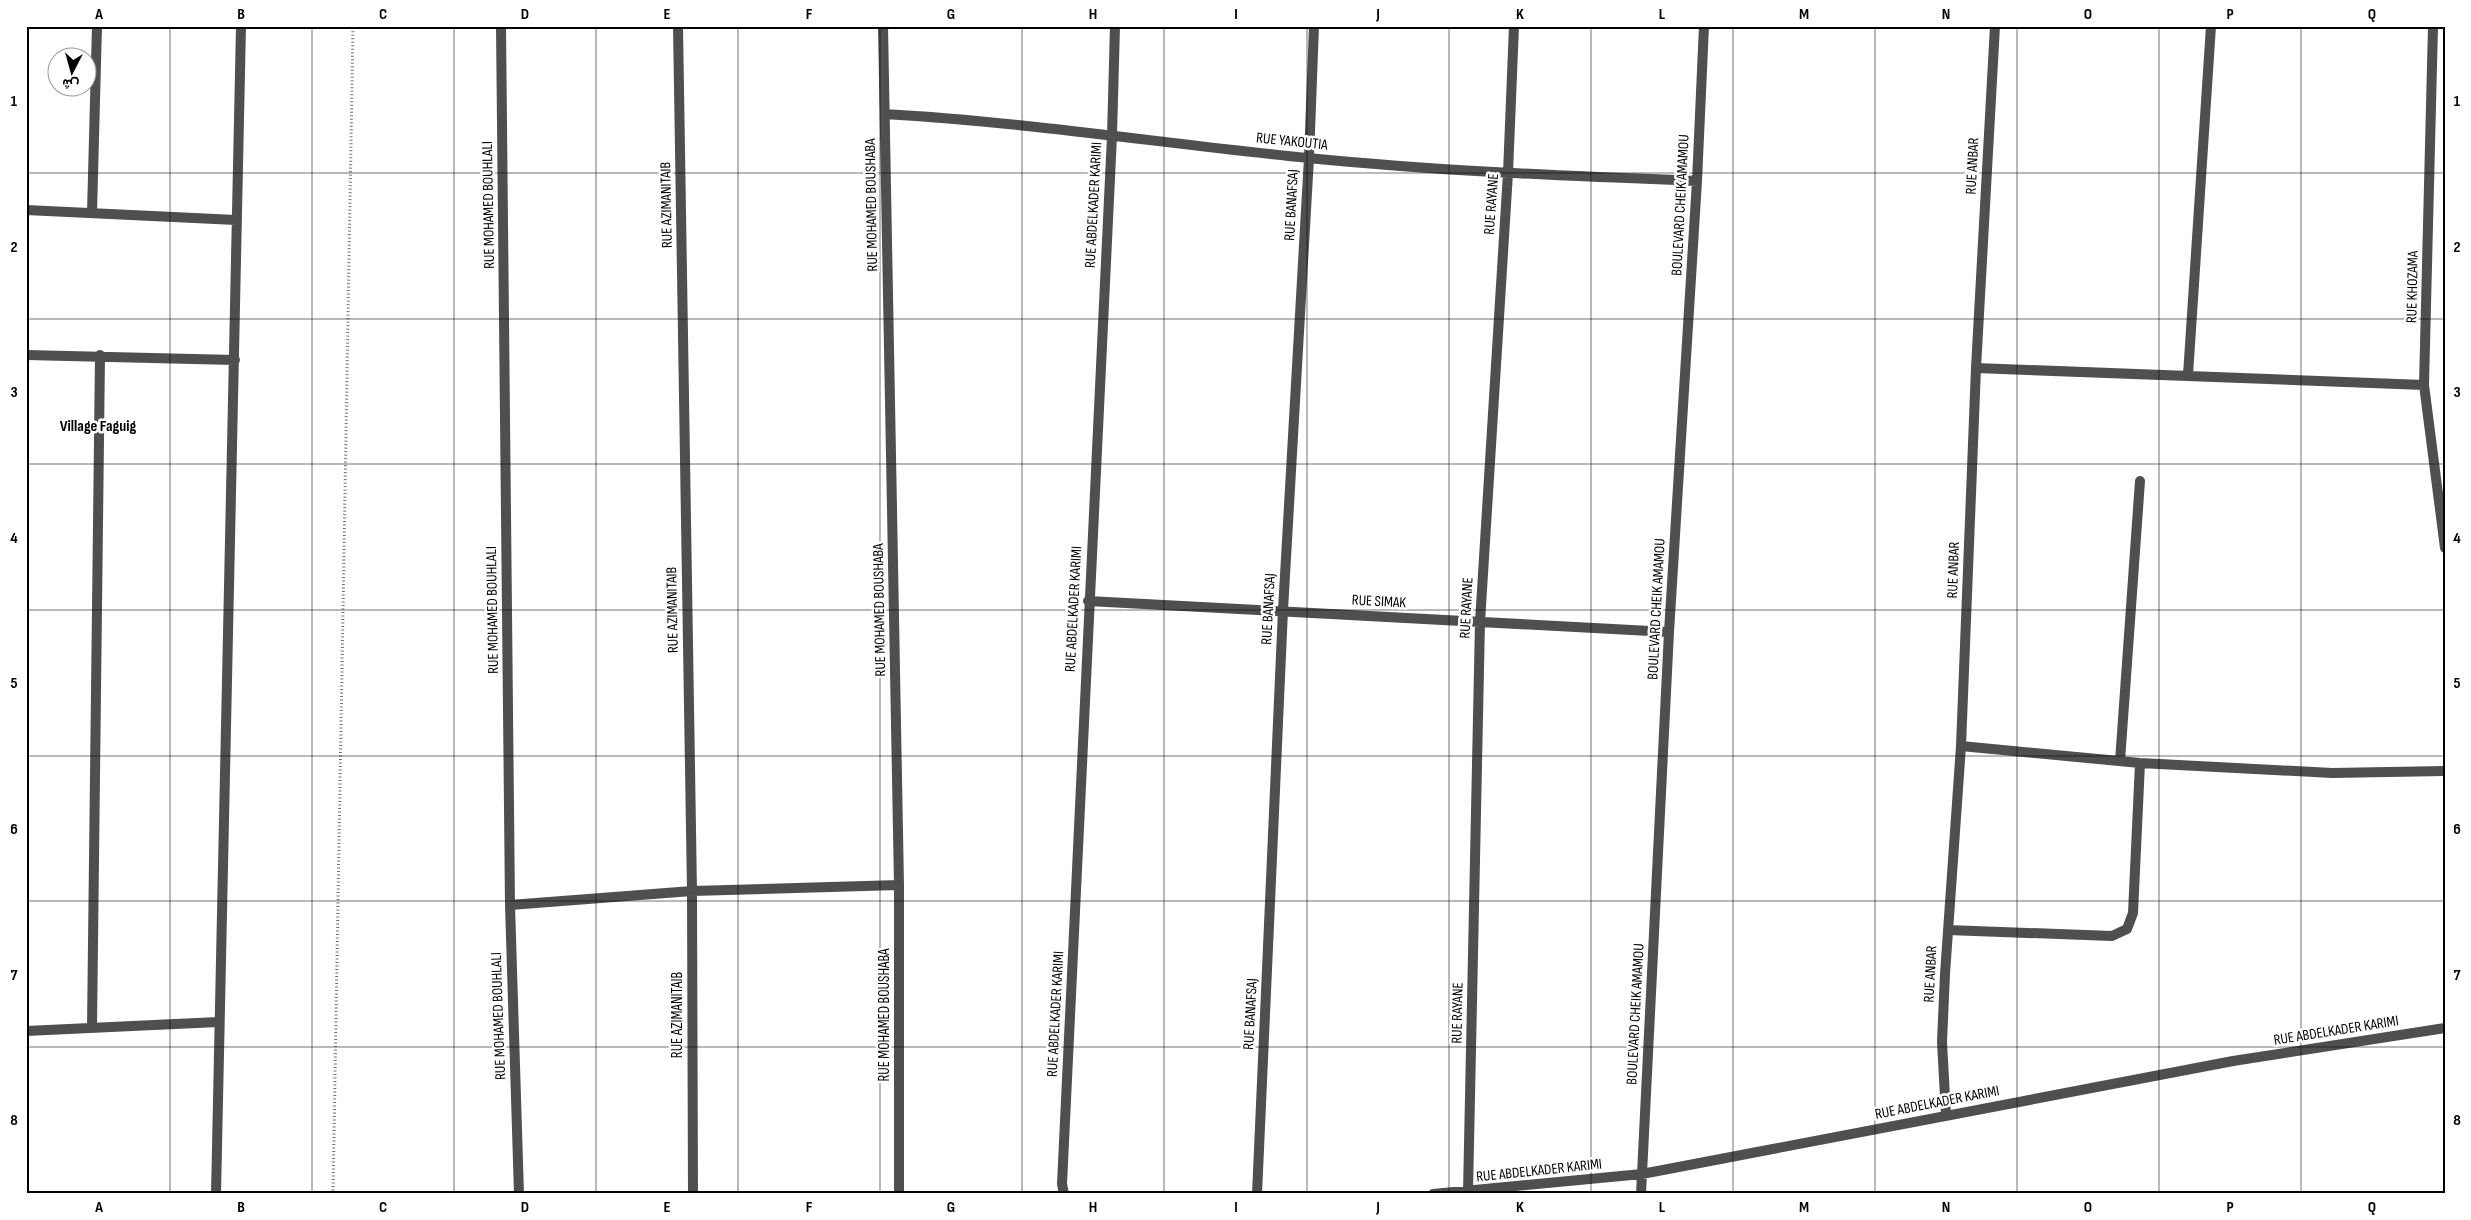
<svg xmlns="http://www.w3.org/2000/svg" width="2471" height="1220" font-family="'Sofia Sans Condensed',Vazirmatn,sans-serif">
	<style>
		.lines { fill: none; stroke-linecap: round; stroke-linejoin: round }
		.path { stroke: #717171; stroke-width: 3; stroke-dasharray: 1 2.5; stroke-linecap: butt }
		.street { stroke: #4f4f4f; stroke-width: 10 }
		.grid { fill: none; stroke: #000; stroke-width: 1; stroke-opacity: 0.55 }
		.labels { text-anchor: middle; stroke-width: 5; stroke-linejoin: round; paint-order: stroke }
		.street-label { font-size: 15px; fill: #000; stroke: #fff }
		.neighbourhood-label { font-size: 16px; font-weight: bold; fill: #000; stroke: #fff }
		.neatline { fill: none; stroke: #000; stroke-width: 2 }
		.grid-label { font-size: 16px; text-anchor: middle; font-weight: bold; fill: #000 }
	</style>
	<rect width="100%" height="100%" fill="#fff"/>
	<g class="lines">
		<path class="path" d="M333 1194 353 26"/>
		<path class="street" d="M501 26 510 905 519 1194
			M678 26 692 891 693 1194
			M883 26 899 885V1194
			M2433 26 2424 385 2445 548
			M885 114C1026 122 1167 144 1308 158 1438 171 1567 176 1697 181
			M26 210 236 220
			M92 213 97 26
			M26 355 235 360
			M1976 368 2424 385
			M2188 375 2211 26
			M1088 601 1669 632
			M1961 746 2140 763 2332 773 2445 771
			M2120 761 2140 481
			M510 905 692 891 899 885
			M1948 930 2112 936 2127 929 2133 913 2140 763
			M92 1028 100 355
			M26 1031 218 1022
			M1946 1115 1942 1042 1945 974 1961 746 1976 368 1995 26
			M1468 1192 1480 622 1508 173 1514 26
			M216 1194 241 26
			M1064 1194 1062 1184 1112 136 1115 26
			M1257 1194 1283 610 1309 158 1314 26
			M1433 1194 1642 1174 2233 1061 2445 1028
			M1641 1194 1669 632 1697 181 1704 26"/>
	</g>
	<path class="grid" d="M170 26V1194M312 26V1194M454 26V1194M596 26V1194M738 26V1194M880 26V1194M1022 26V1194M1164 26V1194M1307 26V1194M1449 26V1194M1591 26V1194M1733 26V1194M1875 26V1194M2017 26V1194M2159 26V1194M2301 26V1194M26 173H2445M26 319H2445M26 464H2445M26 610H2445M26 756H2445M26 901H2445M26 1047H2445"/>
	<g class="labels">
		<g class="street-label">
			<text transform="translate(1292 141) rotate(6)" y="5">RUE YAKOUTIA</text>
			<text transform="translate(1972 166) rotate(-87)" y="5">RUE ANBAR</text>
			<text transform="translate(1491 204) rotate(-86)" y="5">RUE RAYANE</text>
			<text transform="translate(488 205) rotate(-91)" y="5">RUE MOHAMED BOUHLALI</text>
			<text transform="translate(666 205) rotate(-91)" y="5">RUE AZIMANITAIB</text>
			<text transform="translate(871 205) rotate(-91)" y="5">RUE MOHAMED BOUSHABA</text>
			<text transform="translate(1093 205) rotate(-87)" y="5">RUE ABDELKADER KARIMI</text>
			<text transform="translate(1291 205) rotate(-87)" y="5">RUE BANAFSAJ</text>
			<text transform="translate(1680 205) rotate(-87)" y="5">BOULEVARD CHEIK AMAMOU</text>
			<text transform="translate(2412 287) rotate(-89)" y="5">RUE KHOZAMA</text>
			<text transform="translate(1953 570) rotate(-88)" y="5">RUE ANBAR</text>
			<text transform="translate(1379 601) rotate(3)" y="5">RUE SIMAK</text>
			<text transform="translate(1466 608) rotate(-87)" y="5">RUE RAYANE</text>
			<text transform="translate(1073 609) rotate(-87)" y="5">RUE ABDELKADER KARIMI</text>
			<text transform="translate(1268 609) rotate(-87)" y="5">RUE BANAFSAJ</text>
			<text transform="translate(1656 609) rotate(-87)" y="5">BOULEVARD CHEIK AMAMOU</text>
			<text transform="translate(492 610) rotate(-91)" y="5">RUE MOHAMED BOUHLALI</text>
			<text transform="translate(672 610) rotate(-91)" y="5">RUE AZIMANITAIB</text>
			<text transform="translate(879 610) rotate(-91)" y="5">RUE MOHAMED BOUSHABA</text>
			<text transform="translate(1930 974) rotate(-87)" y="5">RUE ANBAR</text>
			<text transform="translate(1457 1013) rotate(-89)" y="5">RUE RAYANE</text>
			<text transform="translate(1055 1014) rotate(-87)" y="5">RUE ABDELKADER KARIMI</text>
			<text transform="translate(1250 1014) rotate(-87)" y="5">RUE BANAFSAJ</text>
			<text transform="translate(1635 1014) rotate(-87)" y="5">BOULEVARD CHEIK AMAMOU</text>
			<text transform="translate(677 1015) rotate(-90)" y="5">RUE AZIMANITAIB</text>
			<text transform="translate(884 1015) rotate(-90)" y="5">RUE MOHAMED BOUSHABA</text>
			<text transform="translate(498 1016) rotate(-92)" y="5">RUE MOHAMED BOUHLALI</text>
			<text transform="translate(2336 1030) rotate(-9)" y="5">RUE ABDELKADER KARIMI</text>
			<text transform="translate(1937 1102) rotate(-11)" y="5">RUE ABDELKADER KARIMI</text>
			<text transform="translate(1539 1170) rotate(-6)" y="5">RUE ABDELKADER KARIMI</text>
		</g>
		<g class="neighbourhood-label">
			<text x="98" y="431">Village Faguig</text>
		</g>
	</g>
	<rect width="2471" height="1220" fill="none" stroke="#ffffff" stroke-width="55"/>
	<g transform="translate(72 72) rotate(186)"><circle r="24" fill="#ffffff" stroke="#999999"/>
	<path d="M0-4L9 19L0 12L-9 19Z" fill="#000000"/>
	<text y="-8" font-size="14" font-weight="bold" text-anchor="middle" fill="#000000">ش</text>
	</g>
	<rect x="28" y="28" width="2416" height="1164" class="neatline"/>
	<g class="grid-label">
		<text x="99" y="19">A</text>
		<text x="241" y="19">B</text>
		<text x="383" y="19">C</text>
		<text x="525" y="19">D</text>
		<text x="667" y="19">E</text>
		<text x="809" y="19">F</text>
		<text x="951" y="19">G</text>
		<text x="1093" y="19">H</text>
		<text x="1236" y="19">I</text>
		<text x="1378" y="19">J</text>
		<text x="1520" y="19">K</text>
		<text x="1662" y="19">L</text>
		<text x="1804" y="19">M</text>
		<text x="1946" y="19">N</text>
		<text x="2088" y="19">O</text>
		<text x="2230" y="19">P</text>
		<text x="2372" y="19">Q</text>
		<text x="14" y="106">1</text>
		<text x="2457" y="106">1</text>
		<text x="14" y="252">2</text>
		<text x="2457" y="252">2</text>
		<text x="14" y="397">3</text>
		<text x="2457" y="397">3</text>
		<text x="14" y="543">4</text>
		<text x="2457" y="543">4</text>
		<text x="14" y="688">5</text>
		<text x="2457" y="688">5</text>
		<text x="14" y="834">6</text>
		<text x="2457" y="834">6</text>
		<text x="14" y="980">7</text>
		<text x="2457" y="980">7</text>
		<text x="14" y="1125">8</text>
		<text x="2457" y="1125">8</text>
		<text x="99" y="1212">A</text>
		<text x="241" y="1212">B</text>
		<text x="383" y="1212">C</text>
		<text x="525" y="1212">D</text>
		<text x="667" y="1212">E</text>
		<text x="809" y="1212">F</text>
		<text x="951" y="1212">G</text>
		<text x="1093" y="1212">H</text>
		<text x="1236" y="1212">I</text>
		<text x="1378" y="1212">J</text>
		<text x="1520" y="1212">K</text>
		<text x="1662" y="1212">L</text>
		<text x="1804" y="1212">M</text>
		<text x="1946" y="1212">N</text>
		<text x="2088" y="1212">O</text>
		<text x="2230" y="1212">P</text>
		<text x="2372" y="1212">Q</text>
	</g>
</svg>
